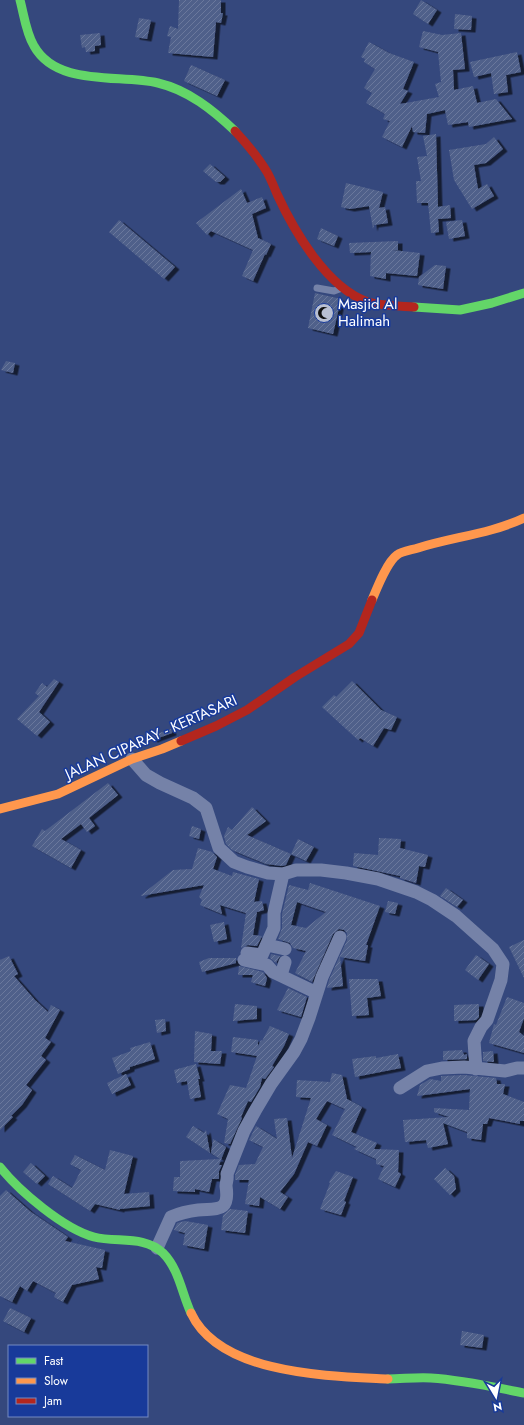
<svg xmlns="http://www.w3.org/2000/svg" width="524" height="1425" font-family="Jost,sans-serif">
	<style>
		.building { fill: url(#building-hatch); fill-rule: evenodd; filter: url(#shadow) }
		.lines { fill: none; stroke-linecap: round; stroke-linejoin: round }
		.lane { stroke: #7582a8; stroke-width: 7 }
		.street { stroke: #7582a8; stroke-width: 13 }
		.fast { stroke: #63d668; stroke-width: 9 }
		.slow { stroke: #ff974d; stroke-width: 9 }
		.jam { stroke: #b3261e; stroke-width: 9 }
		.labels { text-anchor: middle; stroke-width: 3; stroke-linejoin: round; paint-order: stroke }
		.poi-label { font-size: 15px; fill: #fff; stroke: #183a9a; text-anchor: start }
		.street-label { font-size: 15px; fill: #fff; stroke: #183a9a }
	</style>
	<defs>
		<pattern id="building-hatch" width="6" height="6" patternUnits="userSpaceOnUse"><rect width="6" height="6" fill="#50608a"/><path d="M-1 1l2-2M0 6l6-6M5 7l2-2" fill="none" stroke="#6a789c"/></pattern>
		<filter id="shadow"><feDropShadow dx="4.5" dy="2.5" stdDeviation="0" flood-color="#0009"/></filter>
	</defs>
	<rect width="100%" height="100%" fill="#35487d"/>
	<path class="building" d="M179 0H221V13H223L221 23 216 22 213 57 168 53 171 37 167 36 170 26 178 29Z
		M421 0 437 10 428 24 413 14Z
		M455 14 472 16 471 30 454 29Z
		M139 18 151 20 147 39 135 37Z
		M423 31 442 35 461 33 465 69 453 70 454 90 473 86 477 103 496 99 512 119 469 127 468 122 448 125 445 110 427 114 425 133 413 132 412 126 402 147 382 137 390 121 383 119 385 114 366 103 372 93 364 88 375 69 364 62 365 59 361 57 369 42 389 53 414 62 403 89 408 91 400 104 439 97 435 84 441 82 438 52 419 47Z
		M100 33 101 45 95 46V51L86 52 85 47 82 48 80 35Z
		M517 52 521 72 506 75 508 92 494 94 491 73 474 77 470 62Z
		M191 65 225 80 217 96 184 81Z
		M436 134 438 207 450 205 451 218 438 219 439 232 431 233 428 203H417L416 181H421L417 157 427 156 423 136Z
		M494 137 503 149 486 163 474 165 478 189 487 184 494 196 472 209 454 180 449 150 486 144Z
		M210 164 225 177 220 182H216L203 171Z
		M346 183 383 192 379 208 385 207 388 223 374 225 373 229 369 206 350 209 341 207Z
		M241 189 247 203 262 197 266 208 252 214 258 238 271 244 266 255 265 254 253 281 242 276 253 250 211 231 207 235 196 223Z
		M119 220 175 267 164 279 109 232Z
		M462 220 465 236 449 239 446 222Z
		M321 228 338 236 334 246 317 239Z
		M398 241V250H392L420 253 417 276 386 273V279L370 276 371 252 350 253 349 243Z
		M435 265 446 266 443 289 418 285 419 277Z
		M315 293 341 299 333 334 308 328Z
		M6 361 15 363 13 373 1 370Z
		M54 679 59 682 39 712 50 722 37 736 17 719 39 696 35 693 42 683 47 687Z
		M352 681 381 710 397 717 391 730 384 728 373 746 360 738 358 740 322 707 334 695 336 697Z
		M171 729 172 733 153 740 151 736Z
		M108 783 118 795 89 818 95 826 87 832 81 824 61 839 81 850 71 868 32 846 42 829 45 831Z
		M252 807 266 821 247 835 291 854 286 865 282 866 266 864 232 850 226 844 224 836 228 827 232 830Z
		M192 826 201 829 199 839 189 836Z
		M379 838 401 839 400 848 428 855 425 867 419 866 416 883 400 878V876L353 866 354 853 378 855Z
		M298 839 314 847 306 861 291 854Z
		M198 848 212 852 217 857 213 869 232 876 233 872 259 879 254 902 262 901 264 910 257 912 253 935 262 936 257 946 248 945 241 948 246 913 220 905 222 914 200 905 202 900 199 897 204 885 140 896 173 870 192 869Z
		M310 883 380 906 366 945H368L365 961 340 957 343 986 327 988 329 980 347 940V933L344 930 339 929 333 934 312 982 295 973 306 951 293 948 290 943 278 939 282 928V914L289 885 308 890ZM297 902 326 912 306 928 291 925Z
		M446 888 463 900 457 907 440 896Z
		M388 901 398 903 395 914 385 912Z
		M224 922 227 939 214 942 210 925Z
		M524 940V978L509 947Z
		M271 954 280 956 276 963 270 958Z
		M476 955 489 964 478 980 465 970Z
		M9 956 18 974 14 976 35 1000 48 1012 51 1005 60 1010 45 1038 51 1042 41 1056 46 1060 26 1085 32 1090 22 1105 11 1116 13 1117 0 1130V960Z
		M209 958H236V963L202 972 199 962Z
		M239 966 263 972 267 978 265 986 251 982 253 975H238Z
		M349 979H378L381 996 367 998 369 1015 352 1016Z
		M288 988 307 997 301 1017 277 1010Z
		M507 997 524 1003V1018L519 1032 524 1036V1053L489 1043 494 1024 496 1025Z
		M235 1004 257 1006V1019L233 1021Z
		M479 1004V1017L476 1020 454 1021V1005Z
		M165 1019 166 1031 157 1033 155 1020Z
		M270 1026 289 1034 284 1046 272 1066 274 1067 265 1079 262 1078 260 1087 251 1102 248 1101 241 1117 242 1118 230 1144 224 1143 228 1119 217 1114 230 1085 246 1088 257 1056 231 1052 233 1037 258 1040V1046L261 1040 262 1041Z
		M195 1031 212 1034 211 1051H222L220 1064 194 1062Z
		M150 1042 155 1059 130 1067V1069L118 1074 112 1058 131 1051 130 1048Z
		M462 1050 464 1055 467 1054V1059L443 1060V1051Z
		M493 1051 494 1062 483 1061V1052Z
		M398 1054 401 1068 355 1077 352 1059 376 1056V1058Z
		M196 1064 200 1079H198L201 1097 190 1099 187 1081 177 1083 174 1070Z
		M332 1073 342 1075 347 1099 362 1107 351 1132 377 1143 374 1149 399 1150 398 1172 401 1174 395 1187 378 1179 384 1166 376 1164V1159L354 1149 357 1147 332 1135 345 1109 327 1101 316 1119 327 1125 317 1146 308 1142 294 1174 280 1192 288 1197 280 1209 260 1197 259 1206 245 1204 249 1180H235V1175L239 1165 255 1164 263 1147 249 1140 256 1126 277 1139 274 1119 287 1118 292 1158 311 1098 296 1097 297 1080 330 1082Z
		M126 1074 131 1085 112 1094 107 1083Z
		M464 1075 496 1078 497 1084H505L503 1094 524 1102V1121H520V1124L489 1118 487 1124H483L481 1140 467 1138V1132L443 1123 448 1144 428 1148 426 1140 405 1142 403 1120 449 1117 434 1112V1108L469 1110 470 1089 417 1096 420 1085 430 1079 441 1081V1076Z
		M193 1126 204 1133 206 1130 210 1153 186 1137Z
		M213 1139 226 1147 219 1165H222L219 1171V1179H212L209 1192 195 1189V1192L173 1191 174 1177H180V1161L220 1159 211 1153Z
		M110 1150 133 1156 124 1194 149 1192 150 1206 120 1209V1210L95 1204 90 1211 48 1184 53 1176 72 1188 81 1170 70 1164 75 1155 105 1170Z
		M31 1163 45 1176 37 1184 23 1172Z
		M445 1168 454 1176 456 1189 450 1195 434 1179Z
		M336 1171 353 1177 344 1201 346 1202 341 1215 320 1209 330 1183 329 1182Z
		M6 1190 31 1212 68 1237 65 1241 105 1250 102 1268 96 1267 99 1279 72 1285 63 1302 54 1297 56 1293 33 1281 27 1291 20 1286 12 1302 0 1296V1196Z
		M230 1209 248 1211 245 1233 221 1230 223 1215Z
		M185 1221 208 1225 204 1249 183 1245 185 1233 174 1230 177 1223Z
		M10 1308 31 1318 24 1332 3 1321Z
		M462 1331 484 1335 482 1348 460 1345Z"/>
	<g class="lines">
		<path class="lane" d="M317 288 334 291 342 288"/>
		<path class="street" d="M132 759 146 775 160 783 193 798 206 808 219 848 234 862 247 867 268 873 283 874 296 870H321L346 873 378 879 416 892 432 900 456 916 493 949 503 964 501 980 487 1020 481 1027 474 1041 476 1069
			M267 945 285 949
			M247 953 262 955 274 928V913L283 874
			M244 960 267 965 273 972 317 993
			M281 975 285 962
			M400 1088 427 1071 442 1068 464 1067 505 1071 517 1068H524
			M157 1248 171 1217C180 1213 189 1211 198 1210 217 1208 230 1213 226 1186 226 1182 228 1179 227 1174L244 1131 255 1111 271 1084 294 1052 301 1039 309 1018 322 977 340 937"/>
		<path class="fast" d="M20 0C24 15 26 33 34 46 57 87 119 74 158 83 188 90 213 110 235 131
			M414 307 460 310 492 303 524 293
			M0 1167C19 1191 64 1229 94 1237 117 1243 144 1235 163 1253 179 1269 182 1294 191 1313
			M388 1379C402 1379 417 1377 431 1378 463 1380 493 1387 524 1393"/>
		<path class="slow" d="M372 600C377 588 387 562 397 555 402 551 412 550 418 548 453 537 490 534 524 518
			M0 809 58 794 132 759 162 749 181 741
			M191 1313C220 1375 329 1376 388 1379"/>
		<path class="jam" d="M235 131C247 144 258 157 267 172 271 179 274 187 277 194 294 231 327 288 368 302 383 306 399 306 414 307
			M181 741 216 726 247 710 295 677 349 644 359 633 372 600"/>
	</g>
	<defs>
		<symbol id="mosque-disc" viewBox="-11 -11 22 22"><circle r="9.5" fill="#b8bfd2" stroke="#183a9a"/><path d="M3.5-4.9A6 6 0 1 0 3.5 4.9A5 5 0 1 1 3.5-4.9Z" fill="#111"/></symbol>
	</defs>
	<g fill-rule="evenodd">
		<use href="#mosque-disc" x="313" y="302" width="22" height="22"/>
	</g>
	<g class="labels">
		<g class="poi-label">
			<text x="338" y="309">Masjid Al<tspan x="338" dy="17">Halimah</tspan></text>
		</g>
		<g class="street-label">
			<text transform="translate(151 737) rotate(-24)" y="5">JALAN CIPARAY - KERTASARI</text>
		</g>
	</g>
	<rect x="8" y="1345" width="140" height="72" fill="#183a9a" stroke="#7489c2"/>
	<rect x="16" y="1358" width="20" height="6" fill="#63d668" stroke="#7489c2"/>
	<text x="44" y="1365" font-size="12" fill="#ffffff">Fast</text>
	<rect x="16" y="1378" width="20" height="6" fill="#ff974d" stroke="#7489c2"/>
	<text x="44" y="1385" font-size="12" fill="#ffffff">Slow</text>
	<rect x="16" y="1398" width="20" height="6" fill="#b3261e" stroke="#7489c2"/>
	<text x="44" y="1405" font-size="12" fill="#ffffff">Jam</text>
	<g transform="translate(496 1397) rotate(170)" stroke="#183a9a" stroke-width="3" paint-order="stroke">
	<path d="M0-3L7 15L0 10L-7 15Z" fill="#ffffff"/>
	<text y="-6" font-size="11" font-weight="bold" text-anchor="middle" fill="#ffffff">N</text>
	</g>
</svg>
